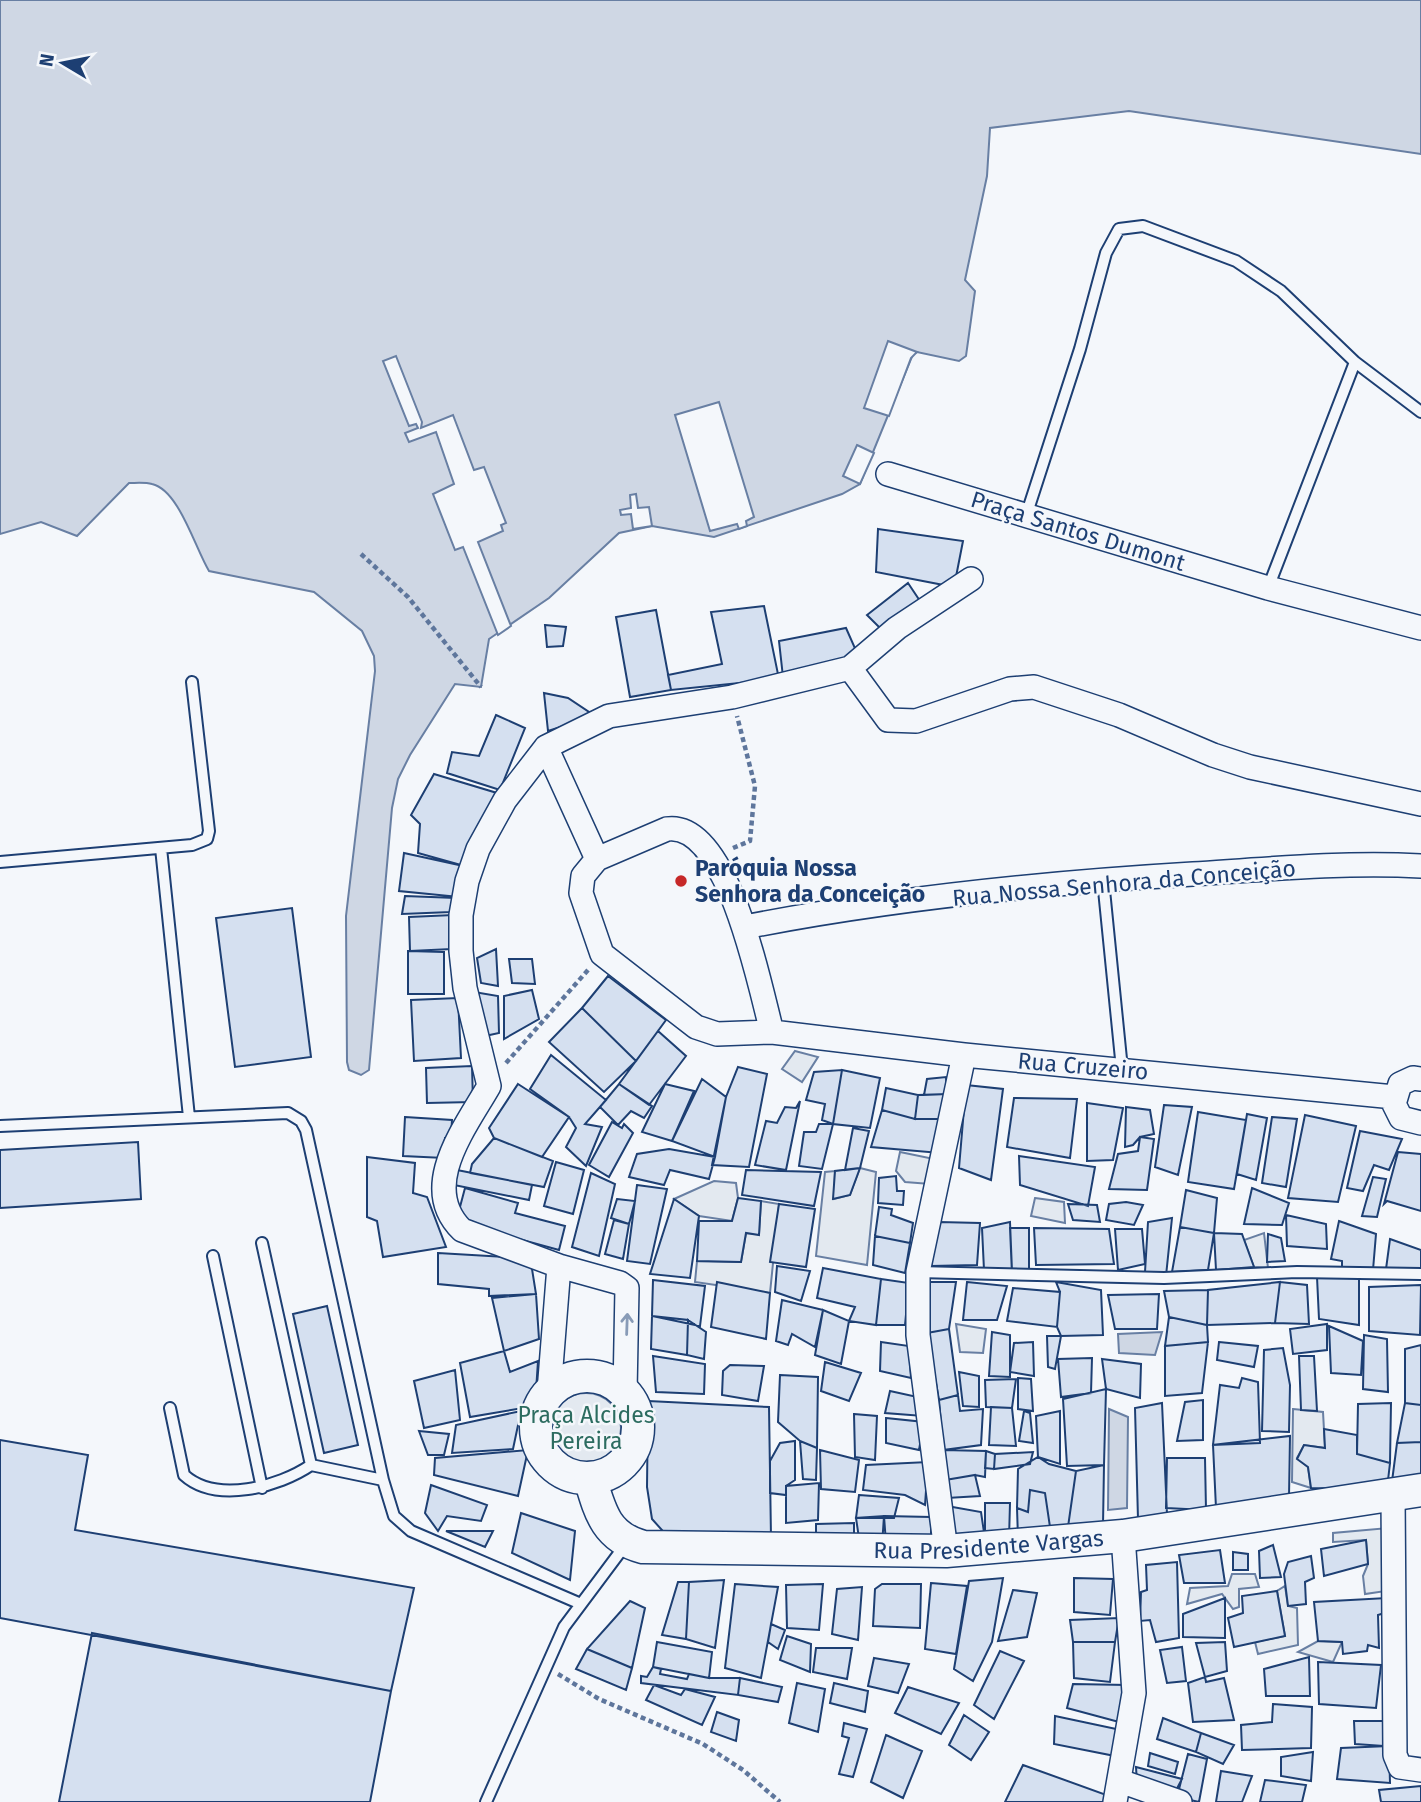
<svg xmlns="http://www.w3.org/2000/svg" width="1421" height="1802" font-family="'Fira Sans',sans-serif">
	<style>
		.green { fill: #e3e9f0; stroke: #687fa3; stroke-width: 2 }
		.water { fill: #cfd7e4; stroke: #687fa3; stroke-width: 2 }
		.pier { fill: #f4f7fb; stroke: #687fa3; stroke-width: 2 }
		.building { fill: #d5e0f0; stroke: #1d3f73; stroke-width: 2 }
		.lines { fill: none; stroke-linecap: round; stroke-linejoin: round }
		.lane-casing { stroke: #1d3f73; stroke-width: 14 }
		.street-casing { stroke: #1d3f73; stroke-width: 26 }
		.secondary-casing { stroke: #1d3f73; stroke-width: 35 }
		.path { stroke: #5e769c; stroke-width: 4.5; stroke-dasharray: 5 3.5; stroke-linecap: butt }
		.lane { stroke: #f4f7fb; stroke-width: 10 }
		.street { stroke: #f4f7fb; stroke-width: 23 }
		.secondary { stroke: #f4f7fb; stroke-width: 32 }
		.oneway { stroke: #889bb7 }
		.poi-dot { fill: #c62828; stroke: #f4f7fb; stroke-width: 2.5 }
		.labels { text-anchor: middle; stroke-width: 5; stroke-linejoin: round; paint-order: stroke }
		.street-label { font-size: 23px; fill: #1d3f73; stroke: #f4f7fb }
		.poi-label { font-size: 23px; font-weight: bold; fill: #1d3f73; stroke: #f4f7fb; text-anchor: start }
		.park-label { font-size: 23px; fill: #2c6c60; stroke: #f4f7fb }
	</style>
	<rect width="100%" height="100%" fill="#f4f7fb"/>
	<path class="green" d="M795 1051 818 1057 802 1082 782 1069Z
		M900 1152 934 1159 930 1184 905 1182 896 1171Z
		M860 1168 876 1172 867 1265 816 1256 825 1172 835 1171 834 1199 850 1195Z
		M714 1181 736 1183 738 1198 732 1221 699 1216 674 1199Z
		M1035 1198 1064 1202 1065 1223 1031 1216Z
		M761 1201 779 1204 770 1293 695 1282 697 1261 741 1262 746 1233 759 1234Z
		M1264 1233 1268 1268 1254 1267 1244 1240Z
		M956 1324 986 1329 983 1353 960 1352Z
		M551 1428a35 35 0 1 1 70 0a35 35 0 1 1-70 0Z
		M1293 1409 1323 1412 1325 1448 1304 1445 1297 1458 1308 1467 1311 1488 1292 1482Z
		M1388 1528 1386 1591 1365 1594 1363 1576 1368 1564 1366 1540 1333 1542V1533Z
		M1232 1574H1255L1259 1587 1239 1589V1607L1233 1609 1222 1594 1187 1604 1190 1588 1228 1586Z
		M1285 1586 1288 1606 1297 1608 1298 1645 1258 1654 1255 1642 1285 1636 1277 1591Z
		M1318 1641 1342 1642 1333 1662 1298 1652Z"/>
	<path class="water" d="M0 0H1421V154L1129 111 990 128 987 176 965 280 975 291 966 356 959 361 917 352 913 354 860 484 842 494 714 537 652 526 619 533 549 598 489 639 481 687 455 684 410 755 398 779 392 808 369 1070 361 1075 349 1070 347 1062 346 916 375 671 374 656 362 631 314 592 209 571C195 548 179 490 152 484 145 482 136 483 129 483L77 536 41 522 0 534Z
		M1162 1332 1155 1355 1119 1353 1118 1334Z
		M1109 1409 1128 1417 1127 1508 1108 1510Z"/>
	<path class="pier" d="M888 341 917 352 911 358 889 416 864 408Z
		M396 356 422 422 421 428 453 415 474 470 484 467 506 523 501 525 503 531 478 542 511 626 498 635 463 547 455 550 433 494 454 484 436 432 409 442 405 433 418 428 416 424 409 426 383 361Z
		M719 402 754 517 746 521 747 526 739 529 737 524 710 531 675 415Z
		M857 445 874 453 860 484 843 476Z
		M636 494 638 508 649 507 652 526 633 529 631 514 621 515 620 510 631 508 630 495Z"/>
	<path class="building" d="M878 529 963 541 954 587 876 572Z
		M908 583 922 604 883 631 867 615Z
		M764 606 779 679 671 690 668 675 722 664 711 612Z
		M656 610 671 690 630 697 616 617Z
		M545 625 566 627 563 646 547 647Z
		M846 628 858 655 783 677 779 641Z
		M544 693 568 698 595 716 548 731Z
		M496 715 525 728 500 790 447 773 452 752 479 756Z
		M434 774 497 793 468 867 418 853 420 824 411 815Z
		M404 853 468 867 459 897 399 891Z
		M405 896 456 898 451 912 402 914Z
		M292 908 311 1057 235 1067 216 918Z
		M453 915 452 949 410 951 409 917Z
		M496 949 498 986 481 983 477 958Z
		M408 951 444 952V994H408Z
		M509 959H532L535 984 512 983Z
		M608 976 666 1020 636 1061 582 1008Z
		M532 990 539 1019 504 1039V996Z
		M474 992 498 996 499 1033 485 1036Z
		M458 998 461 1058 414 1061 411 1000Z
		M582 1008 636 1061 604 1092 549 1042Z
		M658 1031 686 1056 649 1105 619 1084Z
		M551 1055 606 1100 585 1124 602 1127 586 1166 566 1147 576 1128 569 1117 530 1089Z
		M472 1066 473 1102 427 1103 426 1068Z
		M738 1067 767 1074 749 1167 712 1165 726 1097Z
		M842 1070 880 1078 870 1128 833 1124Z
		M842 1070 833 1124 822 1120 825 1104 806 1100 814 1072Z
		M946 1077 947 1094 924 1095 927 1079Z
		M702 1079 726 1097 715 1157 672 1141Z
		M518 1084 569 1117 542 1157 494 1138 489 1128Z
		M619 1084 652 1106 644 1118 631 1111 618 1125 600 1107Z
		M665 1084 694 1091 672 1141 642 1132Z
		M966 1085 1003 1089 991 1180 959 1168Z
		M886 1088 918 1095 915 1119 882 1110Z
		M947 1094 946 1119H915L918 1095Z
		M1014 1098 1077 1099 1070 1158 1007 1147Z
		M800 1101 786 1170 755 1165 766 1121 777 1123 785 1107 796 1108Z
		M1087 1103 1123 1108 1113 1160 1087 1161Z
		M1164 1105 1192 1107 1178 1175 1155 1167Z
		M1126 1107 1150 1110 1154 1134 1140 1137 1133 1145 1125 1147Z
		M882 1110 915 1119H946L940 1153 871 1147Z
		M1198 1112 1246 1120 1234 1189 1188 1182Z
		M1247 1114 1267 1118 1256 1180 1237 1174Z
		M1305 1115 1356 1126 1338 1202 1288 1198Z
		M405 1117 452 1120 451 1138H445L444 1158 403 1156Z
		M1272 1117 1297 1119 1286 1187 1262 1183Z
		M612 1122 622 1128 624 1124 633 1133 609 1177 589 1165Z
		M819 1124H833L822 1169 799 1166 804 1132H816Z
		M853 1128 869 1131 860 1168 845 1170Z
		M1360 1131 1402 1139 1389 1170 1374 1165 1363 1191 1347 1188Z
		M1140 1137 1154 1139 1147 1190 1109 1189 1118 1154 1138 1151Z
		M494 1138 553 1161 544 1187 470 1173 472 1164Z
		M138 1142 141 1199 0 1208V1150Z
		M669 1149 715 1157 709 1179 670 1170 664 1185 629 1177 637 1154Z
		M1398 1152 1421 1154V1211L1387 1201 1384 1204Z
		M1019 1156 1095 1167 1088 1206 1020 1185Z
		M367 1157 415 1163 413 1193 427 1197 446 1247 383 1257 377 1221 367 1217Z
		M556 1162 584 1170 573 1214 544 1206Z
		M860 1168 850 1195 833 1199 835 1171Z
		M457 1170 532 1185 529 1200 454 1185Z
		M746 1170 821 1172 814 1206 742 1195Z
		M591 1173 615 1184 599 1256 572 1247Z
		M896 1176 897 1191H904L903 1205 878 1203 879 1178Z
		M1373 1177 1386 1179 1377 1217 1362 1216Z
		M637 1185 667 1189 650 1264 627 1261Z
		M465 1188 518 1203 515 1213 565 1226 559 1250 456 1222Z
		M1252 1188 1289 1203 1282 1225 1244 1224Z
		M1186 1190 1217 1198 1214 1233 1180 1227Z
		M738 1198 761 1201 759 1235 746 1233 741 1262 697 1261 699 1221H732Z
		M617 1199 635 1201 629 1224 611 1218Z
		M674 1199 699 1216 690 1278 650 1274Z
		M1126 1202 1143 1205 1134 1225 1106 1220 1109 1204Z
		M779 1204 815 1209 806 1267 770 1262Z
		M1068 1204 1097 1205 1100 1222 1073 1220Z
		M879 1207 892 1209 891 1215 913 1223 910 1243 875 1236Z
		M1286 1215 1326 1224 1327 1249 1287 1246Z
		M1172 1218 1166 1276 1145 1272 1148 1222Z
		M614 1220 629 1224 623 1259 605 1254Z
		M1339 1221 1376 1234 1373 1270 1342 1269V1261L1331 1259Z
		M939 1222 980 1223 977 1265 931 1266Z
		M1010 1222 1012 1271 984 1270 982 1228Z
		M1180 1227 1214 1233 1208 1270 1172 1272Z
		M1010 1228H1029V1271L1012 1274Z
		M1034 1228 1109 1229 1114 1264 1036 1265Z
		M1115 1229H1142L1145 1264 1118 1270Z
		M1214 1233 1242 1234 1254 1267 1216 1270Z
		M1268 1234 1281 1238 1285 1261 1267 1262Z
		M875 1236 910 1243 905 1273 873 1265Z
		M1390 1239 1421 1250V1271L1386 1269Z
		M438 1253 521 1258 532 1269 536 1294 489 1296V1289L438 1284Z
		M777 1266 810 1271 801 1301 775 1292Z
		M823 1268 881 1279 876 1325 849 1321 855 1307 817 1298Z
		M1317 1277 1359 1278V1325L1319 1319Z
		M881 1279 909 1283 905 1325H876Z
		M653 1280 705 1286 700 1326 652 1316Z
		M717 1282 770 1293 766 1339 711 1327Z
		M925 1282H956L949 1329 927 1333Z
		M967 1282 1007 1286 997 1320H963Z
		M1056 1282 1101 1290 1103 1335 1061 1336 1057 1327 1060 1292Z
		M1280 1282 1275 1323 1207 1325 1208 1290Z
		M1280 1282 1307 1285 1309 1324 1275 1323Z
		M1421 1285 1420 1335 1369 1331V1287Z
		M1013 1288 1060 1292 1057 1327 1007 1321Z
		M1208 1290 1207 1325 1169 1317 1164 1291Z
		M536 1294 539 1339 504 1351 492 1298Z
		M1159 1294 1157 1329H1115L1108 1295Z
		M782 1300 823 1310 815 1347 792 1334 788 1345 776 1341Z
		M327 1306 358 1445 324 1453 293 1314Z
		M823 1310 849 1321 841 1364 815 1355Z
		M652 1316 688 1320 687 1355 651 1349Z
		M1169 1317 1207 1325 1208 1342 1165 1346Z
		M688 1320 706 1332 704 1359 687 1355Z
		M1327 1324V1350L1293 1354 1290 1329Z
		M1329 1326 1363 1341 1361 1375 1331 1373Z
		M949 1329 958 1395 939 1400 927 1333Z
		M992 1332 1010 1335V1377L989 1376Z
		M1364 1335 1387 1339 1388 1392 1363 1389Z
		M1047 1336H1061L1055 1369 1048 1367Z
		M881 1342 909 1346 911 1378 880 1371Z
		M1033 1342 1034 1376 1010 1372 1014 1343Z
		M1208 1342 1202 1393 1165 1396V1346Z
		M1219 1342 1258 1346 1254 1367 1217 1360Z
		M1421 1345V1405L1405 1403V1349Z
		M1283 1348 1290 1385 1289 1432 1262 1431 1264 1350Z
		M504 1351 510 1372 538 1361 535 1406 470 1417 460 1363Z
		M653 1356 705 1364 704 1394 656 1392Z
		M1299 1356H1314L1317 1411 1301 1410Z
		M1092 1358 1091 1393 1061 1397 1058 1359Z
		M1102 1359 1141 1364 1140 1398 1106 1389Z
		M825 1362 861 1373 849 1401 821 1391Z
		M730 1365 764 1366 758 1401 722 1395 723 1371Z
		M455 1370 460 1420 424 1428 414 1381Z
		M959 1372 979 1376V1407L963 1406Z
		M780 1375 818 1377 817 1448 800 1441 778 1422Z
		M1018 1378 1031 1379 1033 1411 1018 1409Z
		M1242 1378 1258 1382 1260 1443 1213 1445 1220 1385 1239 1388Z
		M1016 1379 1012 1408 986 1407 985 1380Z
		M1106 1389 1104 1465 1067 1466 1063 1399Z
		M890 1391 922 1398 923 1416 885 1413Z
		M958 1395 960 1411 983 1409 981 1445 943 1450 939 1400Z
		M1203 1400V1440L1177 1441 1185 1402Z
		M648 1401 769 1407 771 1538 670 1539 652 1519 647 1487Z
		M1162 1403 1167 1514 1138 1519 1135 1408Z
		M1391 1403 1390 1463 1357 1454 1358 1404Z
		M1405 1403 1421 1405V1442L1397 1443Z
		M991 1407 1012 1408 1016 1446 989 1445Z
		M521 1411 513 1449 452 1453 456 1425Z
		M1024 1411 1030 1413 1033 1443 1019 1441Z
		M1060 1411V1464L1038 1457 1036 1416Z
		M854 1414 877 1416 875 1460 855 1457Z
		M886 1418 924 1422 919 1450 886 1443Z
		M1324 1429 1357 1435V1454L1390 1463 1387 1489 1311 1488 1308 1467 1297 1459 1304 1445 1325 1448Z
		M419 1431 449 1434 444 1455H428Z
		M1290 1436 1289 1497 1216 1508 1213 1445Z
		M0 1440 88 1455 75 1530 414 1588 391 1691 0 1618Z
		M795 1441V1480L786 1486V1495L770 1493V1461L780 1443Z
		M800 1441 817 1448 816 1480 803 1479Z
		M1421 1442V1479L1391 1489 1397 1443Z
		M528 1450 518 1496 434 1475 435 1458Z
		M820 1450 859 1460 855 1492 821 1489Z
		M943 1450 986 1451 985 1477 975 1475 945 1480Z
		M986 1451 995 1454 994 1469 985 1468Z
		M1033 1452 1030 1464 994 1469 995 1454Z
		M1038 1457 1049 1464 1076 1471 1068 1527H1050L1045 1493 1030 1490 1028 1512 1017 1508 1018 1469Z
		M1167 1458H1205L1206 1510 1166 1508Z
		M928 1462 925 1505 905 1495 863 1490 866 1465Z
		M1104 1465 1103 1525 1068 1527 1076 1471Z
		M975 1475 980 1496 947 1498 945 1480Z
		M819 1483 818 1520 786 1523V1486Z
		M431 1485 487 1505 481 1521 447 1516 438 1531 425 1513Z
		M1030 1490 1045 1493 1050 1527 1018 1538 1017 1508 1028 1512Z
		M859 1495 899 1498 894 1518H856Z
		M985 1503H1010L1009 1539H985Z
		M947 1506 981 1512 985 1539 952 1538Z
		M521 1513 575 1531 570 1580 512 1553Z
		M884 1516 882 1546 860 1545 856 1518Z
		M884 1516 931 1517V1541L886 1543Z
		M854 1523V1548L816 1547V1524Z
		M446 1531H493L485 1547Z
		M1366 1540 1368 1564 1324 1576 1321 1549Z
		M1273 1545 1281 1577 1260 1578 1259 1551Z
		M1220 1550 1225 1583H1184L1179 1555Z
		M1233 1552 1248 1554V1570H1233Z
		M1311 1556 1314 1578 1305 1582 1306 1604 1288 1606 1284 1574 1288 1562Z
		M1177 1562 1179 1638 1156 1642 1150 1620 1140 1621 1141 1592 1147 1590 1146 1565Z
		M1003 1578 992 1642 973 1681 954 1669 969 1581Z
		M1074 1578 1113 1579 1110 1615 1074 1612Z
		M724 1580 715 1648 686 1639 689 1582Z
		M678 1582H689L686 1639 662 1635Z
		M931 1583 967 1586 956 1654 925 1649Z
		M735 1584 778 1587 761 1678 725 1668Z
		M823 1584 819 1630 787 1628 786 1585Z
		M882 1584H921L920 1628 873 1626 875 1589Z
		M862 1587 858 1640 832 1634 837 1589Z
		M1013 1590 1037 1593 1027 1637 998 1641Z
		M1277 1591 1285 1636 1234 1647 1228 1618 1243 1613 1242 1596Z
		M1225 1598V1638L1183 1637V1614Z
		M1387 1598 1391 1611 1378 1615 1379 1648 1368 1645 1367 1651 1343 1654 1342 1642 1318 1641 1314 1602Z
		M630 1601 645 1608 632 1668 587 1649Z
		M1119 1618 1115 1642H1073L1070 1620Z
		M771 1624 785 1630 778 1649 768 1642Z
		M92 1633 391 1691 370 1802H59Z
		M787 1636 811 1644 810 1672 780 1660Z
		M657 1642 712 1652 709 1678 653 1667Z
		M1073 1642H1115L1110 1682 1074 1678Z
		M1225 1642 1227 1671 1205 1677 1196 1643Z
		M1182 1647 1186 1681 1167 1683 1160 1650Z
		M816 1648H852L847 1679 813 1672Z
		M587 1649 632 1668 626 1690 576 1669Z
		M1000 1651 1024 1661 994 1719 974 1705Z
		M1309 1657 1310 1696H1266L1264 1669Z
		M874 1658 909 1664 898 1693 868 1686Z
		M1318 1662 1381 1665 1376 1708 1319 1704Z
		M653 1667 661 1669 660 1674 687 1679 689 1674 709 1678H740L738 1695 641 1683V1676L647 1677Z
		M1205 1677 1206 1682 1224 1678 1234 1720 1193 1722 1188 1683Z
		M740 1678 782 1687 778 1702 738 1695Z
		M797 1683 825 1689 818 1732 789 1723Z
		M834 1683 868 1691 865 1712 830 1703Z
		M1073 1684 1127 1685 1119 1722 1067 1708Z
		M654 1685 681 1695 685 1689 715 1697 702 1725 646 1700Z
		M908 1687 959 1703 941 1734 895 1713Z
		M1273 1704 1312 1707 1311 1748 1242 1750 1241 1725 1272 1722Z
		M717 1712 739 1720 736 1741 711 1732Z
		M964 1715 989 1732 971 1760 949 1745Z
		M1055 1716 1121 1730 1115 1756 1054 1744Z
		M1163 1718 1201 1733 1196 1752 1157 1739Z
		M1354 1721H1388L1384 1746 1355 1744Z
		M844 1723 867 1729 853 1777 839 1774 849 1738 842 1736Z
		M1201 1733 1234 1745 1223 1764 1196 1752Z
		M886 1735 922 1751 903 1798 871 1782Z
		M1389 1746 1390 1783 1337 1779 1341 1748Z
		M1313 1752 1311 1781 1281 1776V1757Z
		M1150 1753 1178 1762 1175 1774 1148 1766Z
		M1188 1754 1207 1759 1199 1802 1177 1797Z
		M1023 1765 1112 1797 1110 1802H1005Z
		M1136 1767 1182 1779 1173 1796 1137 1783Z
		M1221 1771 1252 1776 1242 1802H1216Z
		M1265 1780 1306 1785 1302 1802H1260Z
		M1421 1786V1802H1381L1379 1790Z"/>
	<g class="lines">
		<defs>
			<path id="lane" d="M1026 516 1080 349 1106 253 1119 229 1143 226 1236 261 1281 291 1355 362 1421 412
				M1268 588 1355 362
				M161 848 189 1117
				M0 862 192 845 207 839 209 831 192 682
				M1103 880 1122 1069
				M0 1126 288 1113 301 1121 306 1130 383 1480 394 1516 411 1531 581 1604
				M262 1243 311 1465
				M213 1256 262 1488
				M918 1272 1164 1278 1297 1272 1421 1274
				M170 1408 184 1475C216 1504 279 1487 311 1465L383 1480
				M486 1802 564 1627 626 1544"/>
			<path id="street" d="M888 474 1268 588 1421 628
				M850 668 888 720 916 721 1010 689 1034 687 1119 715 1213 755 1250 767 1421 804
				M546 747 597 859
				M667 829C728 820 760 988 772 1032L717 1034 696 1027 602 954 581 893 583 876 597 859Z
				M745 927C892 898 1043 883 1193 874 1269 869 1345 862 1421 866
				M772 1032 964 1055 1394 1097
				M1421 1079 1413 1078 1400 1084 1394 1104 1401 1118 1421 1123
				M559 1266 462 1230C418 1187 465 1128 489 1086L465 988 461 951V915L467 881 478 849 505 800 546 747 609 716 732 697 850 668 897 628 971 579
				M549 1392 559 1266 620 1283 627 1288 625 1392
				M1393 1496 1395 1755 1400 1767 1421 1770
				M946 1551 918 1335V1272L964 1055
				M1120 1781 1180 1802
				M1115 1802 1134 1693 1123 1536"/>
			<g id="secondary">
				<circle cx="587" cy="1427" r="51"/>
				<path id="s1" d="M590 1478C600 1512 606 1537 643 1547L946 1551 1123 1536 1421 1490"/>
			</g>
		</defs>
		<use href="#lane" class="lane-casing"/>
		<use href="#street" class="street-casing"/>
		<use href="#secondary" class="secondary-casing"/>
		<path class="path" d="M361 554 408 597 481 687
			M733 848 750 841 755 786 737 716
			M506 1063 588 970
			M558 1674 599 1699 703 1744 743 1770 780 1802"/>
		<use href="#lane" class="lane"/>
		<use href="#street" class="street"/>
		<use href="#secondary" class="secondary"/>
	</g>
	<defs><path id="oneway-shaft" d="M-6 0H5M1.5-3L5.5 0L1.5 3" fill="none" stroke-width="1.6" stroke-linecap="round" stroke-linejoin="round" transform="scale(1.75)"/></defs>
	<use class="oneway" href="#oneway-shaft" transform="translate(627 1324) rotate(-88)"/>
	<circle class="poi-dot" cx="681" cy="881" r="7"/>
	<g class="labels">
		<g class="street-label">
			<text transform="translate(1078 531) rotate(17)" y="8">Praça Santos Dumont</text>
			<text transform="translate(1124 883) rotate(-5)" y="8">Rua Nossa Senhora da Conceição</text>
			<text transform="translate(1083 1066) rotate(5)" y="8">Rua Cruzeiro</text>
			<text dy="8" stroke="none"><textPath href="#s1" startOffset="438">Rua Presidente Vargas</textPath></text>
		</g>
		<g class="poi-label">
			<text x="695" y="876">Paróquia Nossa<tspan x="695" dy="26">Senhora da Conceição</tspan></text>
		</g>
		<g class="park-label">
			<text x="586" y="1423">Praça Alcides<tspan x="586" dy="26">Pereira</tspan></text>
		</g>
	</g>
	<g transform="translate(63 63) rotate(280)" stroke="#f4f7fb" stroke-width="5" paint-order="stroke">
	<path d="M0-5L12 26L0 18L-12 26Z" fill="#1d3f73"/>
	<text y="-10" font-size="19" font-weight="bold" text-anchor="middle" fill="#1d3f73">N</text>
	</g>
</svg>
